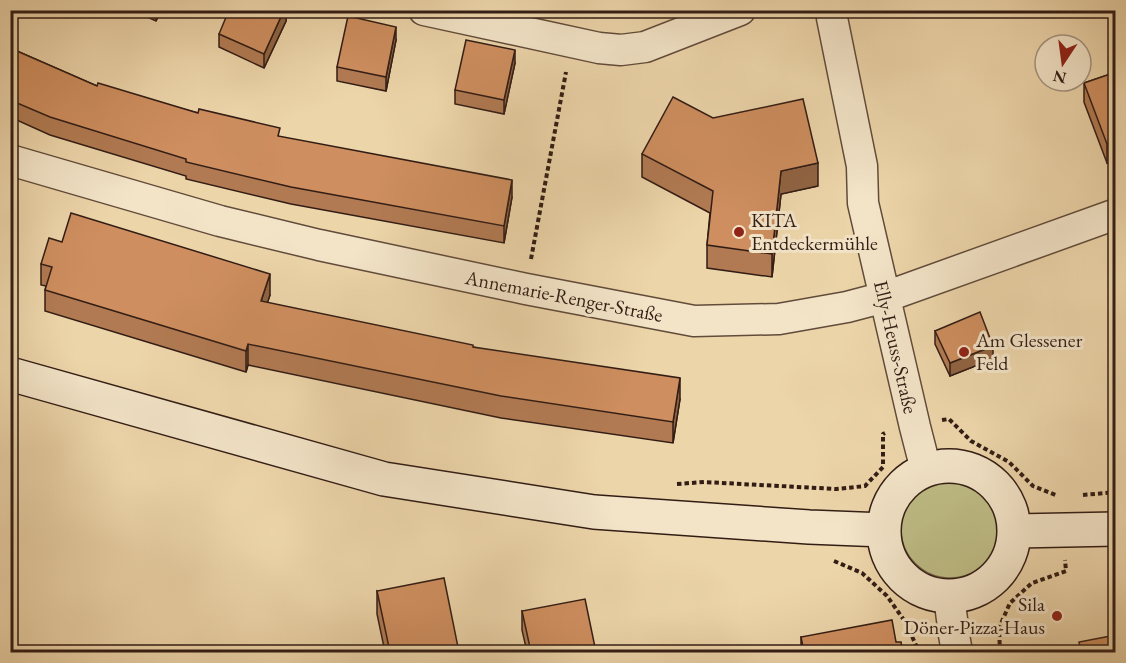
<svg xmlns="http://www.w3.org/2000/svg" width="1126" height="663" font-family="'EB Garamond',serif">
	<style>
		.green { fill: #bebc85; stroke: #786c4d; stroke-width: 1.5 }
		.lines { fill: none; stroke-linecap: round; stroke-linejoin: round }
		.minor-casing { stroke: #614b3a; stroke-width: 33 }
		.secondary-casing { stroke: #321d15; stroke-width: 36 }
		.path { stroke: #321d15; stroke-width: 4; stroke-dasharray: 4.5 3; stroke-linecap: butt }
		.minor { stroke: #f3e4c8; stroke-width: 30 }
		.secondary { stroke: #f3e4c8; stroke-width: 33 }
		.wall { fill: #b17a52; stroke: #321d15; stroke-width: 1.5 }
		.shaded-wall { fill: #906342; stroke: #321d15; stroke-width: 1.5 }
		.building { fill: #ce8e5f; stroke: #321d15; stroke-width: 1.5 }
		.poi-dot { fill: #8f2418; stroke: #f3e4c8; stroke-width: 2 }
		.labels { text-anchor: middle; stroke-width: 6; stroke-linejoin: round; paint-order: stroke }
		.poi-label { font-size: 20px; fill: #321d15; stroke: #f3e4c8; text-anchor: start }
		.street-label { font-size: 20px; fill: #321d15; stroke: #f3e4c8 }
	</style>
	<rect width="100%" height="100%" fill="#edd5aa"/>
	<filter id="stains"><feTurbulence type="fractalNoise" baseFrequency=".00333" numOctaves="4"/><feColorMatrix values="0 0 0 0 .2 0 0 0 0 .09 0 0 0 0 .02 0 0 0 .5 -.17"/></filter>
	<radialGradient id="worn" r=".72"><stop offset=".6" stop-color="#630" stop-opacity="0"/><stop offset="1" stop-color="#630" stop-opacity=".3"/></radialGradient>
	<path class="green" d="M901 529a49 49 0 1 1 98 0a49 49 0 1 1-98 0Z"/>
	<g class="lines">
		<defs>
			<path id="minor" d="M424 10 599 48 621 50 645 47 740 10
				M832 10V18L862 166 863 203 915 427 926 470
				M10 160 220 221 319 245 526 289 694 321 779 319 847 307 885 297 1116 214
				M949 596 954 635 957 652"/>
			<path id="secondary" d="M10 374 384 479 594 512 809 527 884 530
				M884 531a65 65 0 1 1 130 0a65 65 0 1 1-130 0Z
				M1015 531 1116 529"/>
		</defs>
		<use href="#minor" class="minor-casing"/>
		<use href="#secondary" class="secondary-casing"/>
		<path class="path" d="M531 259 566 72
			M942 420 949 419 971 441 1009 462 1033 486 1058 496
			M677 484 704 482 836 489 865 486 883 467V434L885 433
			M1083 495 1116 492
			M834 561 862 573 887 596 906 623 919 652
			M984 630 999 628
			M1000 652 999 628 1010 603 1032 583 1066 571 1065 560"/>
		<use href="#minor" class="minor"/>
		<use href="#secondary" class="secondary"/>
	</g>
	<path class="wall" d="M132 10H161L156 21Z
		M286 10V21L264 68 219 47V34Z
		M396 40 386 91 337 81V67Z
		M10 48 97 86 198 113 280 137 512 197 504 243 291 204 186 179V176L50 135 10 117Z
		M515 63 504 114 455 104V90Z
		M1116 72V159L1107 163 1084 102V83Z
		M642 154 818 186 781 194 772 277 707 268V245L710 213 642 177Z
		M62 242 270 295 267 303 473 347 680 399 673 443 501 418 248 365 246 372 45 311V290L46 286 41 285V264Z
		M935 331 993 359 950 376 935 344Z
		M377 591 459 652H385L377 614Z
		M522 611 596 652H527L522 630Z
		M801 637 896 642 903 652H801Z"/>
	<path class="shaded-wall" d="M156 10H161L156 21Z
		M284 10H286V21L264 68V54Z
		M396 27V40L386 91V77Z
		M515 50V63L504 114V100Z
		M1116 141V159L1107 163V144Z
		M818 163V186L781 194 772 277V254L781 171Z
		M512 180V197L504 243V226Z
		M270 274V295L261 323V301Z
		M248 344V365L246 372V351Z
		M993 346V359L950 376V363Z
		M680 378V399L673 443V422Z"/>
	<path class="building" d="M229 10H284L264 54 219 34Z
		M348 16 396 27 386 77 337 67Z
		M466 40 515 50 504 100 455 90Z
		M10 48 97 86 98 83 198 113 199 109 280 128 278 136 512 180 504 226 291 187 186 162V159L50 117 10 100Z
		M1116 72V141L1107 144 1084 83Z
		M673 97 713 118 803 99 818 163 781 171 772 254 707 245 713 191 642 154Z
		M71 213 270 274 261 301 473 345V347L680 378 673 422 501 396 248 344 246 351 45 290 52 267 41 264 49 238 62 242Z
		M980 312 993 346 950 363 935 331Z
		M444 578 459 652H390L377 591Z
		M585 599 596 652H531L522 611Z
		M892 620 896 642H901L903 652H804L801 637Z
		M1116 635V652H1081L1079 642Z"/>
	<g class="poi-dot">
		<circle cx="739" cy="232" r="6"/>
		<circle cx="964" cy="352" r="6"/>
		<circle cx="1057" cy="616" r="6"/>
	</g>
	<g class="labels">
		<g class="poi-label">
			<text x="751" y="227">KITA<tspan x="751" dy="23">Entdeckermühle</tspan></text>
			<text x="976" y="347">Am Glessener<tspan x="976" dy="23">Feld</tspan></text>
			<text x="1045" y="611" text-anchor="end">Sila<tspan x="1045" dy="23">Döner-Pizza-Haus</tspan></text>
		</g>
		<g class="street-label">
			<text transform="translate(564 296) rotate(11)" y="7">Annemarie-Renger-Straße</text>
			<text transform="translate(896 347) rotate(77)" y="7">Elly-Heuss-Straße</text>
		</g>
	</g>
	<rect width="1126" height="663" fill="none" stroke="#edd5aa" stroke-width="36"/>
	<rect x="12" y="12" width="1102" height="639" fill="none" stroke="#321d15" stroke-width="3"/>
	<rect x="18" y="18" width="1090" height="627" fill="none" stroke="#321d15" stroke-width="1.5"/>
	<g transform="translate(1063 63) rotate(193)"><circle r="28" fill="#f3e4c8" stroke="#a69480" stroke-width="1.5"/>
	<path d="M0-4.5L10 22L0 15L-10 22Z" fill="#8f2418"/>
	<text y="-9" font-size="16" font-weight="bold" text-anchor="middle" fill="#321d15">N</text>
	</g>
	<rect width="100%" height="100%" filter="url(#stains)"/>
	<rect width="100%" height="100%" fill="url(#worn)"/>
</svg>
